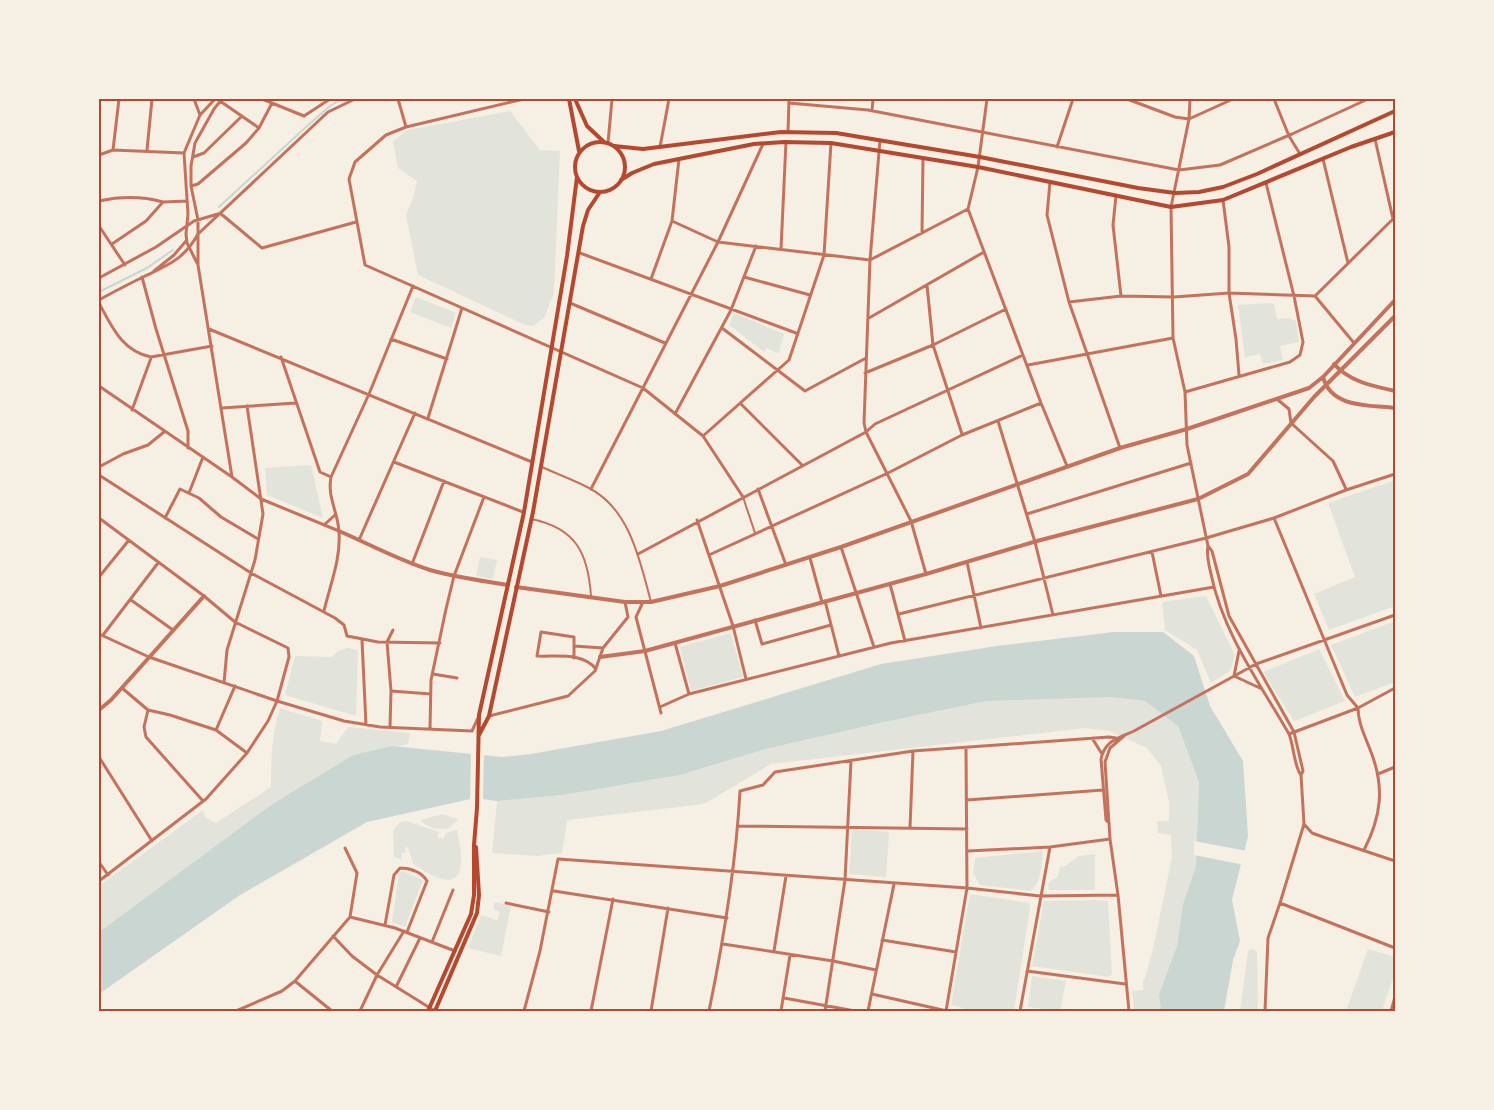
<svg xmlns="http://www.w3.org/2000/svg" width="1494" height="1110" font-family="Montserrat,sans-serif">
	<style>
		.green { fill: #e2e4dc }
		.water { fill: #c9d6d2 }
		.pier { fill: #f6efe4 }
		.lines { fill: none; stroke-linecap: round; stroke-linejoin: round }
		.stream { stroke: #c9d6d2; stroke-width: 2 }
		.pedestrian { stroke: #c5725c; stroke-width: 2 }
		.minor { stroke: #c5725c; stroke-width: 3 }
		.tertiary { stroke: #c5725c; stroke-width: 4 }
		.secondary { stroke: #b5482f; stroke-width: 4 }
		.neatline { fill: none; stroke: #b5482f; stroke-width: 2 }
	</style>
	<rect width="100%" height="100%" fill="#f6efe4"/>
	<path class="green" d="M510 111 540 150 560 151 554 293 544 318 533 326 525 325 418 275 406 215 413 198 417 181 398 168 393 141 408 130Z
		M416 297 456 313 451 328 410 312Z
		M1274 303 1277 319 1289 318 1296 321 1299 342 1280 346 1283 360 1263 364 1260 354 1245 357 1238 305Z
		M734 313 784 334 779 354 767 348 764 352 729 325Z
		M311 465 323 518 267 495 265 468Z
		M1395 480V606L1329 630 1314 594 1355 577 1328 503Z
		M480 557 497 560 493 579 476 576Z
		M1206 596 1235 655 1230 671 1211 683 1197 650 1165 630 1162 602Z
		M1395 621V682L1355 697 1331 645Z
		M731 633 743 677 691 691 680 647Z
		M348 648 358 650 356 716 285 695 295 656 332 657 338 651Z
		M1319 649 1345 701 1294 721 1263 672Z
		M1076 697H1110L1145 701 1178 726 1199 782 1196 866 1183 904 1177 946 1159 994 1161 1011H1134L1132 991 1143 990V980L1145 978 1153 949 1172 857 1171 835 1158 833 1157 821H1169V802L1161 766 1147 748 1110 731 1085 728 771 764 704 804 567 820 562 853 537 856 492 853 497 801 563 795 680 775 766 749 884 722 987 701Z
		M280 708 322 721 320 741 336 744 348 727 410 733 408 744 353 755 271 805 99 932V886L203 810 205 817 216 823 271 787C271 761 272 733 280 708Z
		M442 814 458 819 448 829 432 828 422 822 421 820Z
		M407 821 439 832 437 837 443 839 446 833 457 830C459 841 462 853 461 864 458 895 426 872 413 864L408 847 405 848 406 853H401L402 860 394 857 393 831 400 822Z
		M852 829 889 832 886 877 849 874Z
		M1043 851C1041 864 1042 884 1030 891L980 885 973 873 975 858Z
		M1095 854V890H1049L1048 886 1050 881 1057 878 1060 867 1065 866 1079 856Z
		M403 871 423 880 405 927 392 922 399 873Z
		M970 894 1029 903 1030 908 1014 1011H975L951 1005Z
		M1095 900 1108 901 1112 974 1109 977 1032 966 1044 901Z
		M495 902 511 906 501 956 468 948 481 915 497 920 500 912 493 909Z
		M1250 949 1257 951 1258 1011H1240L1248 952Z
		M1368 949 1395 957V972L1382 1011H1346Z
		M1032 976 1066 981 1060 1011 1028 1007Z"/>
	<path class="water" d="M1114 632H1163L1194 656 1210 706 1243 761 1248 836 1232 900 1240 941 1233 960 1224 1011H1161L1159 994 1177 946 1183 904 1196 866 1199 782 1178 726 1145 701 1110 697 987 701 884 722 766 749 680 775 563 795 497 801 475 798 367 822 240 895 99 994V932L271 805 353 755 392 746 502 757 531 754 661 731 881 664 997 646Z"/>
	<path class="pier" d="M471 751 484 752 483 802H470Z
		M1194 841 1247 851 1244 865 1194 855Z"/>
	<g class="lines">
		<path class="stream" d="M219 207 306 127 330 106 342 99
			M99 292 147 268 173 250"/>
		<path class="pedestrian" d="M542 467C557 474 574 480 589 488 630 509 640 561 651 602
			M743 497 755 533
			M531 519C576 528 588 553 591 596"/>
		<path class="minor" d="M194 99 200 115
			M222 99 214 109 195 143 191 166V186L198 220V265L232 477
			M262 99 304 116 330 99
			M398 99 406 127
			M524 99 406 127 386 135 355 162 349 179 365 265 643 388 703 436 743 497
			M987 99 978 167 968 209 1041 403 1067 466
			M1127 99 1175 117 1189 119 1233 99
			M1190 99 1189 119 1171 207 1173 338 1185 392 1187 445 1208 546C1206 555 1209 565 1211 574 1223 633 1259 682 1289 734 1294 746 1294 767 1301 775
			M1274 99 1289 136 1300 154
			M789 103 868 110 1179 170 1220 165 1292 134 1368 99
			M872 111 873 99
			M259 128 272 103
			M788 132 789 99
			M1375 139 1393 219 1395 221
			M880 140 870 260 864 423 866 432 911 521 926 574
			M608 143 612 99
			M660 147 669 99
			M1057 147 1073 99
			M113 150 119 99
			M147 150 152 99
			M99 155 113 150 184 153
			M193 157 204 153 241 117
			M1323 159 1348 263
			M1050 182 1047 215 1069 302 1120 448
			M191 186 198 184 246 143 259 128 220 101
			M1116 196 1113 225 1121 296
			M1223 200 1229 247V293L1236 339 1239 375
			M99 201C122 196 141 196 163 202
			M220 213 262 248 356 222
			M672 221 718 242 870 260 968 209
			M99 226 125 265
			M922 233 923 158
			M112 244 146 221 163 202 187 201
			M781 249 786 142
			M580 253 796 333
			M197 263 187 243 186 234 188 214 184 153 200 115 215 99
			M154 271 174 255 186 241
			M142 277 156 329 188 431V448
			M744 277 810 295
			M99 278 156 247 194 221 218 214
			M651 279 672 221 679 159
			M927 285 933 345 962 434
			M1315 296 1354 343
			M99 300C113 292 127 285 141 278 167 265 183 261 198 234L328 112 355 99
			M1069 302 1121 296 1174 297 1229 293 1315 296 1395 217
			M99 303C112 327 122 351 151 357L212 346
			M570 303 665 343
			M869 318 984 252
			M722 328 805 391 866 358
			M209 329 532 462
			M391 339 447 359
			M281 357 320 472 331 477C327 497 338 512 339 532 341 559 330 585 324 611
			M1028 365 1173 338
			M865 373 933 345 1006 309
			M99 386 232 477 261 499 339 531
			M1185 392 1290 362 1300 355 1303 342 1294 296 1266 183
			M1278 400 1289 409 1291 423 1333 461 1346 489
			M741 404 802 465
			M222 408 296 403
			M132 410 151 358
			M675 414 731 310 756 246
			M428 418 462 308
			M998 421 1035 542 1053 615
			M703 436 789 360 824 255 831 143
			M394 462 523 512
			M99 467 123 454 148 445 164 432
			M99 475 251 573 335 618 344 625 347 636 378 642 440 643
			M331 477 369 394 413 286
			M591 489 718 242 763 144
			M758 489 786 565
			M189 493 203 457
			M1027 514 1191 463
			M99 518 204 596 235 622 288 648 289 657 277 701 268 721 247 753 206 799 99 881
			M165 518 180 489 199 498 221 517 258 539
			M1274 518 1347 695 1358 708 1289 734
			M697 520 733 626 746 679
			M324 525 335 515
			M359 540 415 413
			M1208 546 1212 551 1229 616 1294 732 1303 771 1301 775 1304 824 1312 833 1323 837 1395 861
			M841 547 874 647
			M1152 552 1161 596
			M638 554 866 432 875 424 1023 355
			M709 555 888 473 962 435 1041 403
			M810 558 822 602
			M967 562 981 628
			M412 564 444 481
			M99 577 129 540
			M890 584 905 641
			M131 600 173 630
			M825 601 839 656
			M643 602 636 617 661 713
			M899 614 1206 538 1274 518 1346 490 1395 474
			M755 620 762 644 831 625
			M99 634 149 657 277 701 344 721 380 727 472 731 478 718
			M103 635 158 563
			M362 640 366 725
			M675 643 689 694
			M574 646 603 648
			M1239 651 1234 676 1262 689
			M574 658V637L541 632 537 656C557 657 583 652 596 669
			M433 674 457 678
			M224 683 227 650 255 560 263 514 247 406
			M235 686 216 730 247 753
			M122 688 148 710 170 715 216 730
			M391 691 431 694
			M660 707 689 694 891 643 1214 587
			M148 710 144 727 146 737 203 801
			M489 716 568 696 595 671 603 648 628 617 625 602
			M390 727 391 691 387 642 393 630
			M430 729 431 680 446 609 454 576 484 497
			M1125 735 1110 748 1105 762 1110 839 1118 895 1129 1011
			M1092 738 1102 754
			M99 757 152 841
			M1378 774 1395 767
			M967 800 1103 790
			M1109 823 1106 820 1101 759C1105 740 1119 738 1134 731L1256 664 1395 615
			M1304 824 1280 903 1395 948
			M738 826 967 829
			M910 828 913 751
			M345 848 357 873 350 917
			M1364 850C1381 817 1385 788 1371 752 1366 738 1358 724 1358 708L1395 688
			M968 851 1050 847 1110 839
			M99 862 108 875
			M554 891 727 918
			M506 903 549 912
			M350 917 395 928 455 951
			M385 925 394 875 400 868C410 868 422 872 427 881L407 932
			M333 936 352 956 377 975 435 1011
			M882 940 956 952
			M432 942 453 890
			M723 944 833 961 876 970
			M774 951 786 876
			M1027 971 1125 984
			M296 982 332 1011
			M396 987 420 938
			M872 994 947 1011
			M784 998 855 1011
			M236 1011 282 991 295 981 350 917
			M360 1011 377 975 404 931
			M524 1011 540 951 558 859 967 888 1040 896 1118 895
			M591 1011 613 899
			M651 1011 668 908
			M709 1011C724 938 736 865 740 791L763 785 775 772 913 751 1109 737 1116 738
			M781 1011 790 955
			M825 1011 845 880 851 761
			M868 1011 894 884
			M946 1011 967 888 966 748
			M1020 1011 1050 847
			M1265 1011 1268 938 1280 903
			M1391 1011 1395 997"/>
		<path class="tertiary" d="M1334 364C1350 382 1373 386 1395 391
			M1323 377C1331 408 1369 405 1395 408
			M339 531C369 544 398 560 430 570 455 577 482 581 508 585
			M516 587 625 602H651L720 586 841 547 1120 448 1187 429 1309 388 1323 377 1395 300
			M600 657 645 651 926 574 1037 541 1198 499 1248 474 1314 397 1395 316
			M99 710 111 700 204 596"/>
		<path class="secondary" d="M569 99 579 151
			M575 99 587 126 603 141
			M575 167a25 25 0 1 1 50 0a25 25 0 1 1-50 0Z
			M614 146 643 149 781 132 836 133 980 157 1138 188 1175 193 1199 192 1223 187 1257 174 1395 111
			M621 180 632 173 654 164 754 144 784 142 831 143 978 167 1171 207 1223 200 1351 147 1395 132
			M479 735 489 716 533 512 583 226 588 210 600 192
			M428 1011 471 914 474 895V845L477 808 479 715 524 512 567 256 577 177
			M435 1011 477 913 479 895 476 847"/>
	</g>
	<rect width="1494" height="1110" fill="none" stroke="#f6efe4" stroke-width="201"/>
	<rect x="100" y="100" width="1294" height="910" class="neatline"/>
</svg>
